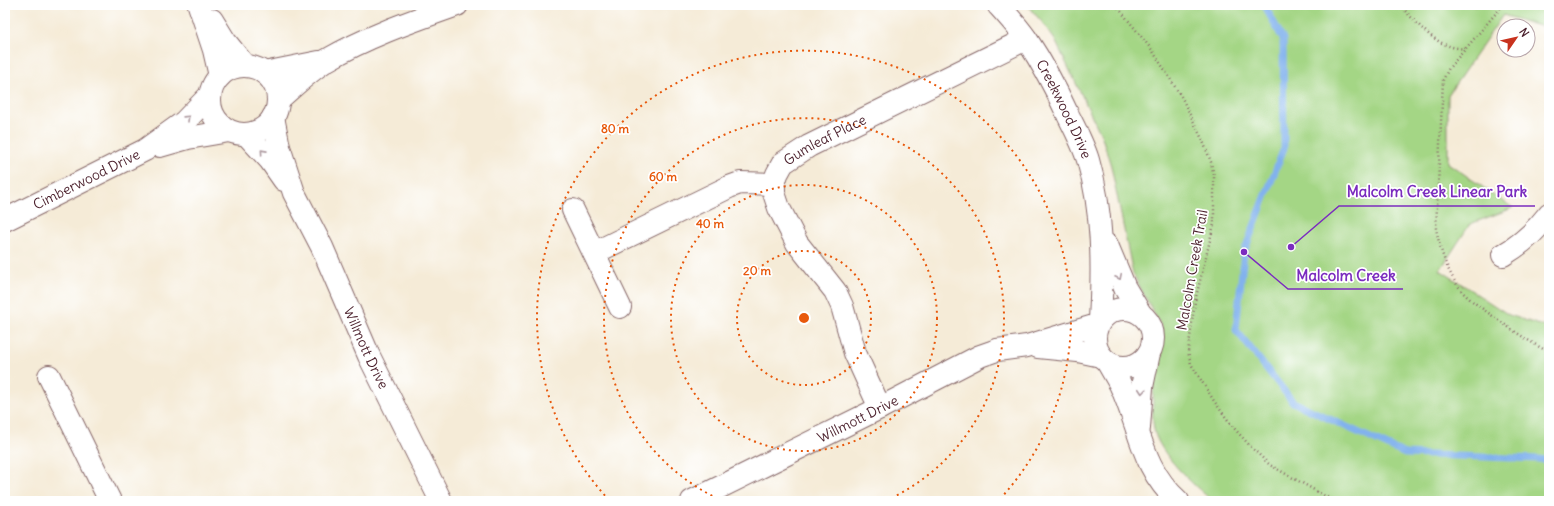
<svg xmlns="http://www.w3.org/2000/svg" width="1554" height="506" font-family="Delius,sans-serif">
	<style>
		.green { fill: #a4d685; stroke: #777a58 }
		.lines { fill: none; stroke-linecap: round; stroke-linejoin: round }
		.stream { stroke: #82b2ed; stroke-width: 7 }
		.minor-casing { stroke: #866667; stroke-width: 24 }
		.path { stroke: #866667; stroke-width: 2.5; stroke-dasharray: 1 3; stroke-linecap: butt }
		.minor { stroke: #fff; stroke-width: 22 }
		.oneway { stroke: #ae9aa0 }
		.ring { fill: none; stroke: #e8590c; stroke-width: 2; stroke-dasharray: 2 4 }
		.labels { text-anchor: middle; stroke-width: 3.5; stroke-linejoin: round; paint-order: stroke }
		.street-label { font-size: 14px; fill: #4a1f2b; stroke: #fff }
		.centre { fill: #e8590c; stroke: #fff; stroke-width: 2 }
		.ring-label { font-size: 12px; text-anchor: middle; font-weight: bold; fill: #e8590c; stroke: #fff; stroke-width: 3.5; stroke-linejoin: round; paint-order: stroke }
		.leader { fill: none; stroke: #7b2cbf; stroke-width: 1.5 }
		.callout-dot { fill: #7b2cbf; stroke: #fff; stroke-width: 1.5 }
		.callout-label { font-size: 15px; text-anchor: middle; font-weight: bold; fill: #7b2cbf; stroke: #fff; stroke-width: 3.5; stroke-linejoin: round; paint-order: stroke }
	</style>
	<rect width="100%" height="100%" fill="#fff"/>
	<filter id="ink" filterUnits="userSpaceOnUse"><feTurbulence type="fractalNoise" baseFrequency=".025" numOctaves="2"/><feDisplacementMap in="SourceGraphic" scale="8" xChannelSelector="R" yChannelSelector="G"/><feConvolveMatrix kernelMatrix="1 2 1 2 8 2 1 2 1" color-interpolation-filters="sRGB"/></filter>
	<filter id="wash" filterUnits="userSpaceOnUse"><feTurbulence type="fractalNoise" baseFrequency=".012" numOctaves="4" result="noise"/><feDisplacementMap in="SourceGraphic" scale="16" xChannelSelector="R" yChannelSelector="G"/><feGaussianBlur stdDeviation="0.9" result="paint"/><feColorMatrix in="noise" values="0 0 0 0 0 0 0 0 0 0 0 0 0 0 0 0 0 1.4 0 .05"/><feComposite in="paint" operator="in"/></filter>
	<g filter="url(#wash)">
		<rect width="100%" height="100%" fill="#f5ebd7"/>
		<path class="green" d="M1027 5H1549V29L1503 15 1448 95V163L1513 208 1470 224 1440 270 1509 315 1549 328V501H1213C1194 486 1158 453 1154 429 1151 414 1154 381 1156 365 1158 351 1163 340 1161 326L1133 274 1111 166 1102 137 1055 40 1042 22Z"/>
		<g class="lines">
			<path class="stream" d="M1264 5 1283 39 1284 148 1244 252 1236 330 1293 402 1405 454 1539 459 1549 461"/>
		</g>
	</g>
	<g filter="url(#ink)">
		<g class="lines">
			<defs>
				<g id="minor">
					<path d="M199 5 214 50 220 76"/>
					<path id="s1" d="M998 5C1008 16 1019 28 1027 40 1043 64 1056 89 1068 115 1075 129 1083 144 1088 160 1103 211 1103 267 1100 320"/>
					<path d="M212 20 225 41 245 66"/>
					<circle cx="244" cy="100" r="34"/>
					<path d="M264 73 319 62"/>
					<path d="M278 100C293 87 309 71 327 60 368 36 412 21 457 5"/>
					<path id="s2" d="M273 117 279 147 294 193 322 247 369 356 441 501"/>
					<path d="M246 134 270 160 284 180"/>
					<path d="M160 146 188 138 229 131"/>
					<path d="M573 210 620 307"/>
					<path id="s3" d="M5 220 145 150 184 122 210 95"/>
					<path d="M1107 245 1125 288 1140 313"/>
					<path d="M594 253 729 187 740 183 774 184"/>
					<path d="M1503 255C1522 244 1536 231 1549 214"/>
					<circle cx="1124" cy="338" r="29"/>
					<path d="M1038 347 1078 351 1101 356"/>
					<path d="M1108 363C1112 370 1116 377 1120 384 1140 426 1141 468 1178 501"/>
					<path d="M49 376 110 501"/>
					<path id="s4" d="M880 408 855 353 842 306 835 291 797 243 779 208 774 193V184L777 174 783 163 809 146 1026 39"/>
					<path d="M1139 428 1142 387 1149 353"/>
					<path id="s5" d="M692 501 880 408 980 356 997 350 1027 346 1097 325"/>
				</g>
			</defs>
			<use href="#minor" class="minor-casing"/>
			<path class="path" d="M1116 5 1152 50 1166 72 1182 98 1203 141 1211 162 1214 177V224L1195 301 1188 352 1191 364 1214 401 1233 427 1252 448 1270 465 1334 501
				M1400 5C1414 20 1429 39 1449 46 1454 48 1460 48 1465 49
				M1503 5 1449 68 1443 80 1436 228C1440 250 1447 272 1461 290 1468 299 1478 305 1487 312 1507 326 1527 341 1549 352"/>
			<use href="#minor" class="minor"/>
		</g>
		<defs><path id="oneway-chevron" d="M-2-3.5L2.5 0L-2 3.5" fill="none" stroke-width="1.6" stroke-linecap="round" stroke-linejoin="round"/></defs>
		<g class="oneway">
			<use href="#oneway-chevron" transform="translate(187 118) rotate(-44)"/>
			<use href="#oneway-chevron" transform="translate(263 152) rotate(-132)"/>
			<use href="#oneway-chevron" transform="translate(1119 277) rotate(64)"/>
			<use href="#oneway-chevron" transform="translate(1142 391) rotate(95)"/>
		</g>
	</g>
	<g class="ring">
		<circle cx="804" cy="318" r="67"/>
		<circle cx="804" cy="318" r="133"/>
		<path d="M723 501A200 200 0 1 1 885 501"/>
		<path d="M609 500A267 267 0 1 1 999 500"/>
	</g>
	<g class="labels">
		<g class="street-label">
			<text dy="5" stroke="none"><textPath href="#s1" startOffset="124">Creekwood Drive</textPath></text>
			<text dy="5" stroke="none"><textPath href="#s4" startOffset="322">Gumleaf Place</textPath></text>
			<text dy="5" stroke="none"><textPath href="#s3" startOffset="91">Cimberwood Drive</textPath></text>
			<text transform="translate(1192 270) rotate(-80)" y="5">Malcolm Creek Trail</text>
			<text dy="5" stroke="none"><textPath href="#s2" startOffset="250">Willmott Drive</textPath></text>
			<text dy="5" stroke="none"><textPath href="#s5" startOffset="185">Willmott Drive</textPath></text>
		</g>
	</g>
	<circle cx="804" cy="318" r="6" class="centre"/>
	<g class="ring-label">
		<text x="615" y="133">80 m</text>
		<text x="663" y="181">60 m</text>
		<text x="710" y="228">40 m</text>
		<text x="757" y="275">20 m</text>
	</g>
	<path class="leader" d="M1291 247L1339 206H1535M1244 252L1288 289H1403"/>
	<g class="callout-dot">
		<circle cx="1291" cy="247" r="4"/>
		<circle cx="1244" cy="252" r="4"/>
	</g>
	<g class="callout-label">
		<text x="1437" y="197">Malcolm Creek Linear Park</text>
		<text x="1346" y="281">Malcolm Creek</text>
	</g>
	<rect width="1554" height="506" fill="none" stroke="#fff" stroke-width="20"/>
	<g transform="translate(1516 38) rotate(56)"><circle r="19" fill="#ffffff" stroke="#b7a5aa"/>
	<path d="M0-3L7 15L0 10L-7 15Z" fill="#c8321e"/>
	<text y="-6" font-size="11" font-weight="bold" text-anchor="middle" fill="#4a1f2b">N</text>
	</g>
</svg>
